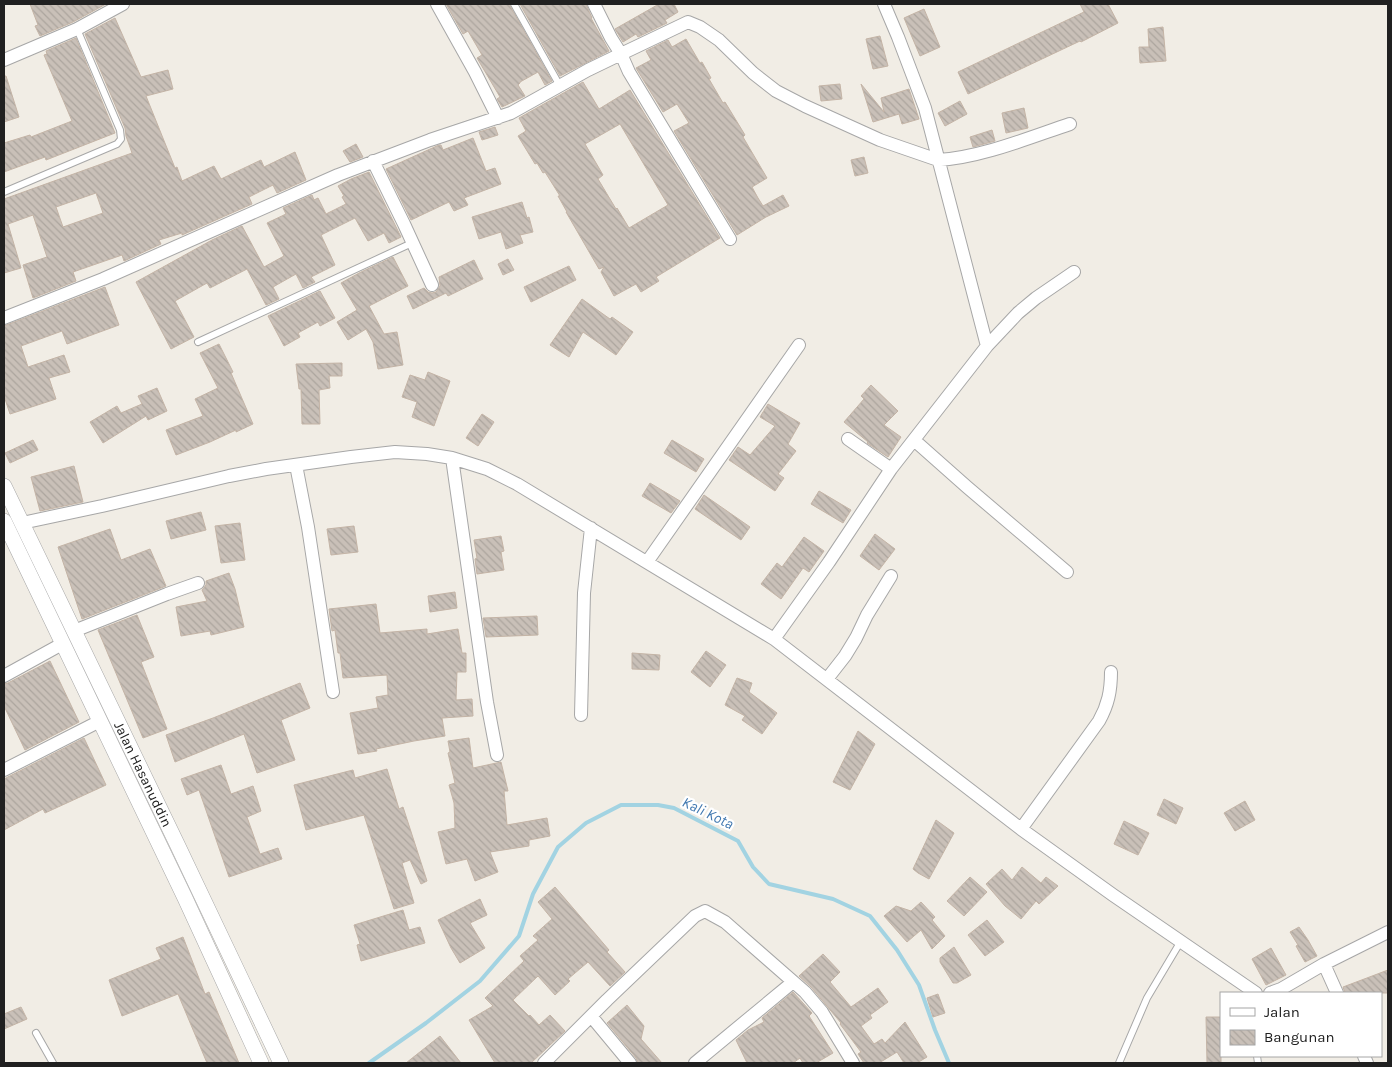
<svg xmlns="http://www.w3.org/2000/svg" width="1392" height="1067" font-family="Karla,sans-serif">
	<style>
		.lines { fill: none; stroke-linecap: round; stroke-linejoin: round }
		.stream { stroke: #a2d3e2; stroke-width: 4 }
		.building { fill: url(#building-back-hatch); stroke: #c4b4a6; fill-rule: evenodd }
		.service-casing { stroke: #a7a7a7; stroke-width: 8 }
		.minor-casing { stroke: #a7a7a7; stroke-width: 14 }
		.tertiary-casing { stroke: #a7a7a7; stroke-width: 16 }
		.service { stroke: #fff; stroke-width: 6 }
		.minor { stroke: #fff; stroke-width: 12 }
		.tertiary { stroke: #fff; stroke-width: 15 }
		.labels { text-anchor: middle; stroke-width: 4.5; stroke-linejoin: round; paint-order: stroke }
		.street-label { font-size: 14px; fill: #202020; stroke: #fff }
		.water-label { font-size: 15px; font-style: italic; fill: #4178b0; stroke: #fff }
	</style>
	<defs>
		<pattern id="building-back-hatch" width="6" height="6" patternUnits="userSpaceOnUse" patternTransform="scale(1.25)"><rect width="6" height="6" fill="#c9c0b8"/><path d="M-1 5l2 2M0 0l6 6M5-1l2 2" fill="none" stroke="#aca59e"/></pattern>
	</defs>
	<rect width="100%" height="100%" fill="#f1ede5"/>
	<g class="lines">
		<path class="stream" d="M369 1063 426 1023 480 981 519 936 533 894 558 847 586 823 621 805H658L674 808 738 841 753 867 769 884 833 899 870 916 897 950 919 985 935 1030 949 1063"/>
	</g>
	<path class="building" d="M30 4H106L73 22 40 36 35 26 38 25Z
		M446 4H509L552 81 545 85 538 72 520 82V83L518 85 525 96 502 107 497 99 500 97 477 58 482 55 468 31 463 34Z
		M520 4H586L592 18H591L609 51 560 76Z
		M659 4H674L678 12 665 20 667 23 638 37 636 34 623 42 615 29Z
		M1080 4H1108L1118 23 1081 42 1080 41 968 94 958 72 1084 12Z
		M924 9 940 47 920 56 904 18Z
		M115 18 141 77 168 70 173 89 146 96 175 168 177 167 182 181 214 166 221 179 261 160 264 167 295 152 306 180 277 193 273 185 249 197 252 204 182 235V233L159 240 161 244 124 261 122 255 73 272 76 281 33 298 23 265 47 257 33 215 8 224 21 268 4 273V199L132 153 126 136 125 128 85 34ZM96 193 103 213 63 227 56 207Z
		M1163 27 1166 61 1140 63 1139 47H1149L1148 29Z
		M880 36 888 66 873 69 866 39Z
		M76 38 115 133 46 160 45 157 4 172V143L30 135 31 137 72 121 44 55 47 54 46 51Z
		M686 39 700 63 702 62 711 78 709 79 723 103 725 102 745 135 743 137 767 178 752 187 758 198 763 206 783 195 789 206 766 217 737 235 674 131 689 123 677 104 663 112 636 68 651 60 646 51 668 40 672 47Z
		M4 76H6L19 117 4 122Z
		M583 82 599 109 630 90 720 238 656 277 659 281 641 292 636 284 614 296 601 272 604 267 599 269 566 212H567L558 196H560L545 172 543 173 537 163 535 164 518 136 526 131 519 118ZM620 124 668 205 629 228 617 208 616 209 598 179 603 175 585 144Z
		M840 84 842 99 821 101 819 86Z
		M861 84 884 112 881 98 909 89 919 119 902 124 899 114 873 122Z
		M960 101 967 114 945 126 938 113Z
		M1024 108 1028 128 1006 133 1002 113Z
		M495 127 498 135 482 140 479 132Z
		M992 130 995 141 973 147 970 137Z
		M473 138 486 171 495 168 501 184 464 198 468 205 454 211 449 202 411 220 386 169 439 145H441L443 150Z
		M356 144 363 157 350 162 343 151Z
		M864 157 868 173 855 176 851 160Z
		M369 172 401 237 389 243 384 233 368 241 355 218 321 235 335 265 311 277 315 282 303 288 296 274 273 287 279 299 266 305 247 269 210 288 207 283 175 301 194 337 171 349 136 282 212 240 242 226 264 267 284 256 267 223 286 214 283 208 312 195 314 200 318 198 326 214 346 204 342 197 344 196 338 186 351 179Z
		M522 202 527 218 529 217 533 232 520 235 523 243 506 249 501 232 479 239 472 217Z
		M393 257 408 286 369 306 384 334 397 332 403 365 378 369 373 342 366 329 348 340 337 322 357 310 341 283 361 272Z
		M508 259 514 270 503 275 498 264Z
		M474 260 483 279 448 296 446 293 413 309 407 296 424 288 428 292 432 293 436 292 440 286 439 277Z
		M569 266 576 280 531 302 524 287Z
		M105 287 119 325 67 344 62 331 21 346 28 367 64 355 70 372 49 378 56 399 10 414 4 396V326Z
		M320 291 335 318 320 326 318 322 298 333 300 337 284 346 268 316Z
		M582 299 610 319 612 317 633 332 616 355 583 332 569 357 550 345Z
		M219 344 233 372 231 373 253 424 236 432V430L210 442 176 455 166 430 203 416 195 399 218 388 200 353Z
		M342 363V376H329L330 388 319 390 320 424H302L301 389H299L296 364Z
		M428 372 450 381 434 426 412 417 417 402 402 397 410 375 425 380Z
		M871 385 898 411 884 425 901 437 888 457 867 443 868 442 844 422 864 399 861 396Z
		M157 388 167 411 148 420 146 416 103 443 90 422 117 406 121 413 142 404 138 396Z
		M768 404 800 423 788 444 796 451 778 474 784 478 775 491 729 460 738 447 750 455 775 426 760 417Z
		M482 414 494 422 478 446 466 438Z
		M33 440 38 450 10 463 5 453Z
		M672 440 704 459 696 472 664 453Z
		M74 466 83 502 40 511 31 477Z
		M650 483 680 501 671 513 642 496Z
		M819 491 851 510 843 523 811 504Z
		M704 495 750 527 741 540 695 509Z
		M201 512 206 530 171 539 166 521Z
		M240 523 245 560 221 563 215 526Z
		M354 526 358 552 331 555 327 529Z
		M110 529 121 560 150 549 166 586 82 619 58 547Z
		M875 534 895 549 879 570 860 556Z
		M501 536 504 551 501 552 504 570 477 574 475 559 477 558 474 540Z
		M804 537 824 551 809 572 803 568 781 599 761 584 777 563 782 567Z
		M229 573 235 589 244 627 211 635 210 631 181 636 176 607 207 601 202 590 206 585V581Z
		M455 592 457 608 430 612 428 596Z
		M376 604 380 633 427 629V634L458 629 462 653H466V672H457L456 700 472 699 473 716 442 718 445 736 414 741 376 749 377 751 358 754 350 713 378 708 376 697 388 695 387 675 343 678 340 653H338L335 630 332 631 329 609Z
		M137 615 154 657 141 662 167 729 143 738 98 630Z
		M537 616 538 635 486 637 483 618Z
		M706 651 726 665 710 687 691 672Z
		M632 653 660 655 659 670 632 669Z
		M50 661 79 722 25 750 4 706V684L8 683Z
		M737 678 752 683 749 692 777 713 762 734 742 720 745 716 725 705Z
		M300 683 310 708 281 720 295 760 257 773 244 734 175 762 166 735 213 718Z
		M858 731 875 744 850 790 833 782Z
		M84 738 106 785 45 813 43 809 4 830V779Z
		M469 738 473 768 501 762 508 791H504L507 825 547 818 550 836 529 840V846L490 852 498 872 475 881 467 859 446 864 438 832 455 828 454 803 449 785 455 783 448 753 450 752 448 741Z
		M221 765 231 794 253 786 261 811 247 817 260 854 278 848 282 859 229 877 199 790 187 795 181 779Z
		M387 769 399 809 403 807 427 881 421 884 410 860 402 863 414 903 394 909 364 815 306 830 294 785 353 770 355 778Z
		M1164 799 1183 808 1176 824 1157 815Z
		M1245 801 1255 820 1235 831 1224 813Z
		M936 820 954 833 929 879 918 873 913 869Z
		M1124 821 1149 833 1138 855 1114 844Z
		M1022 867 1041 883 1046 877 1058 886 1039 904 1036 901 1021 919 1005 906 986 884 1002 869 1012 880Z
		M970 877 987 892 964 916 947 901Z
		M555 887 609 950 607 952 625 972 610 986 588 962 568 979 570 981 555 995 538 976 513 1000 529 1016 530 1015 539 1025 550 1015 565 1031 531 1063H495L469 1020 493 1006 485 998 524 961 520 956 538 940 533 936 552 919 538 902Z
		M480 899 487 915 470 923 485 948 460 963 451 948 438 920Z
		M921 902 935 917 932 920 945 936 932 949 921 930 907 942 884 916 896 906 911 911Z
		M403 910 409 930 420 927 425 943 361 961 357 945 360 944 354 925Z
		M987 920 1004 942 985 956 968 935Z
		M1299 927 1308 940 1317 956 1305 962 1296 946 1298 945 1290 932Z
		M183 937 205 994 209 992 239 1063H207L178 994 122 1016 109 980 161 959 156 948Z
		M954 947 971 975 957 983H953L940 962V958Z
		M1271 948 1286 975 1266 985 1252 959Z
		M823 954 840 972 830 982 851 1007 878 988 888 1002 870 1015 872 1018 861 1026 874 1044 882 1039 885 1043 905 1022 927 1057 917 1063H904L897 1052 879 1063H864L858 1054 861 1052 840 1024 841 1023 811 987 799 976Z
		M1388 970V993H1345L1343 987Z
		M793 992 812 1013 809 1016 833 1053 816 1063H803L800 1058 793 1063H747L736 1040 748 1030 764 1022 762 1018Z
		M938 994 945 1013 933 1017 927 998Z
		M627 1005 644 1026 641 1039 662 1063H638L636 1058 607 1023Z
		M21 1007 27 1019 4 1029V1014Z
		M1206 1017H1221V1063H1207Z
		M440 1036 461 1063H406Z"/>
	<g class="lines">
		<defs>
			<path id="service" d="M514 4 560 86
				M4 192 117 144 121 139 120 130 77 29
				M198 342 412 243
				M36 1033 53 1063
				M1257 1056 1258 1063
				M1119 1063 1147 998 1181 941"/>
			<path id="minor" d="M437 4 475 72 498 118
				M884 4 898 37 925 108 987 346
				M4 60 77 29 123 4
				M373 161 404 224 432 285
				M730 239 629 72 621 54 688 22 700 27 719 40 753 73 776 91 805 106 880 140 938 160C980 158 1031 137 1070 124
				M4 318 103 279 338 175 430 140 511 113 588 70 621 54 611 38 594 4
				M848 439 891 469
				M914 440 967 487 1067 572
				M452 458 487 702 497 755
				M296 465 308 527 333 692
				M22 523 102 506 229 476 266 469 351 457 395 452 427 454 452 458 487 469 517 484 774 639 1021 829 1113 895 1256 993
				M647 562 799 345
				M74 631 167 594 198 583
				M774 639 829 562 891 469 987 346 1018 313 1036 298 1074 272
				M4 676 62 644
				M827 679 845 656 856 638 867 615 891 576
				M581 715 584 593 591 528
				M4 770 100 721
				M1021 829 1099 721C1108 705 1111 691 1111 672
				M1324 964 1337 993
				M1270 993 1281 989 1324 964 1388 932
				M591 1016 630 1063
				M1364 1056 1367 1063
				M544 1063 607 1000 695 916 705 911 725 922 805 992 822 1012 853 1063
				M695 1063 793 982"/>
			<g id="tertiary">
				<path id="s1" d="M4 486 177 844 281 1063"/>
				<path d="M4 521 185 898 261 1063"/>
			</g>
		</defs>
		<use href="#service" class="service-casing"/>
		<use href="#minor" class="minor-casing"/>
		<use href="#tertiary" class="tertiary-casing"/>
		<use href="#service" class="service"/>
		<use href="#minor" class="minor"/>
		<use href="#tertiary" class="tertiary"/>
	</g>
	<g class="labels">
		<g class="street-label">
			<text dy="5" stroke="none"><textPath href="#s1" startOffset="320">Jalan Hasanuddin</textPath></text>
		</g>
		<g class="water-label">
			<text transform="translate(708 813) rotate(26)" y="5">Kali Kota</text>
		</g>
	</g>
	<rect width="1392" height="1067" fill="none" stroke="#202020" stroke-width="10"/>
	<rect x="1220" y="992" width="162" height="65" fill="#ffffff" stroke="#a6a6a6"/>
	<rect x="1230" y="1008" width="25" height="8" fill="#ffffff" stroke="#a6a6a6"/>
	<text x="1264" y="1017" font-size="15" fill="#202020">Jalan</text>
	<rect x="1230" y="1030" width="25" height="15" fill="url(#building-back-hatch)" stroke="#a6a6a6"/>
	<text x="1264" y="1042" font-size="15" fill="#202020">Bangunan</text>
</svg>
